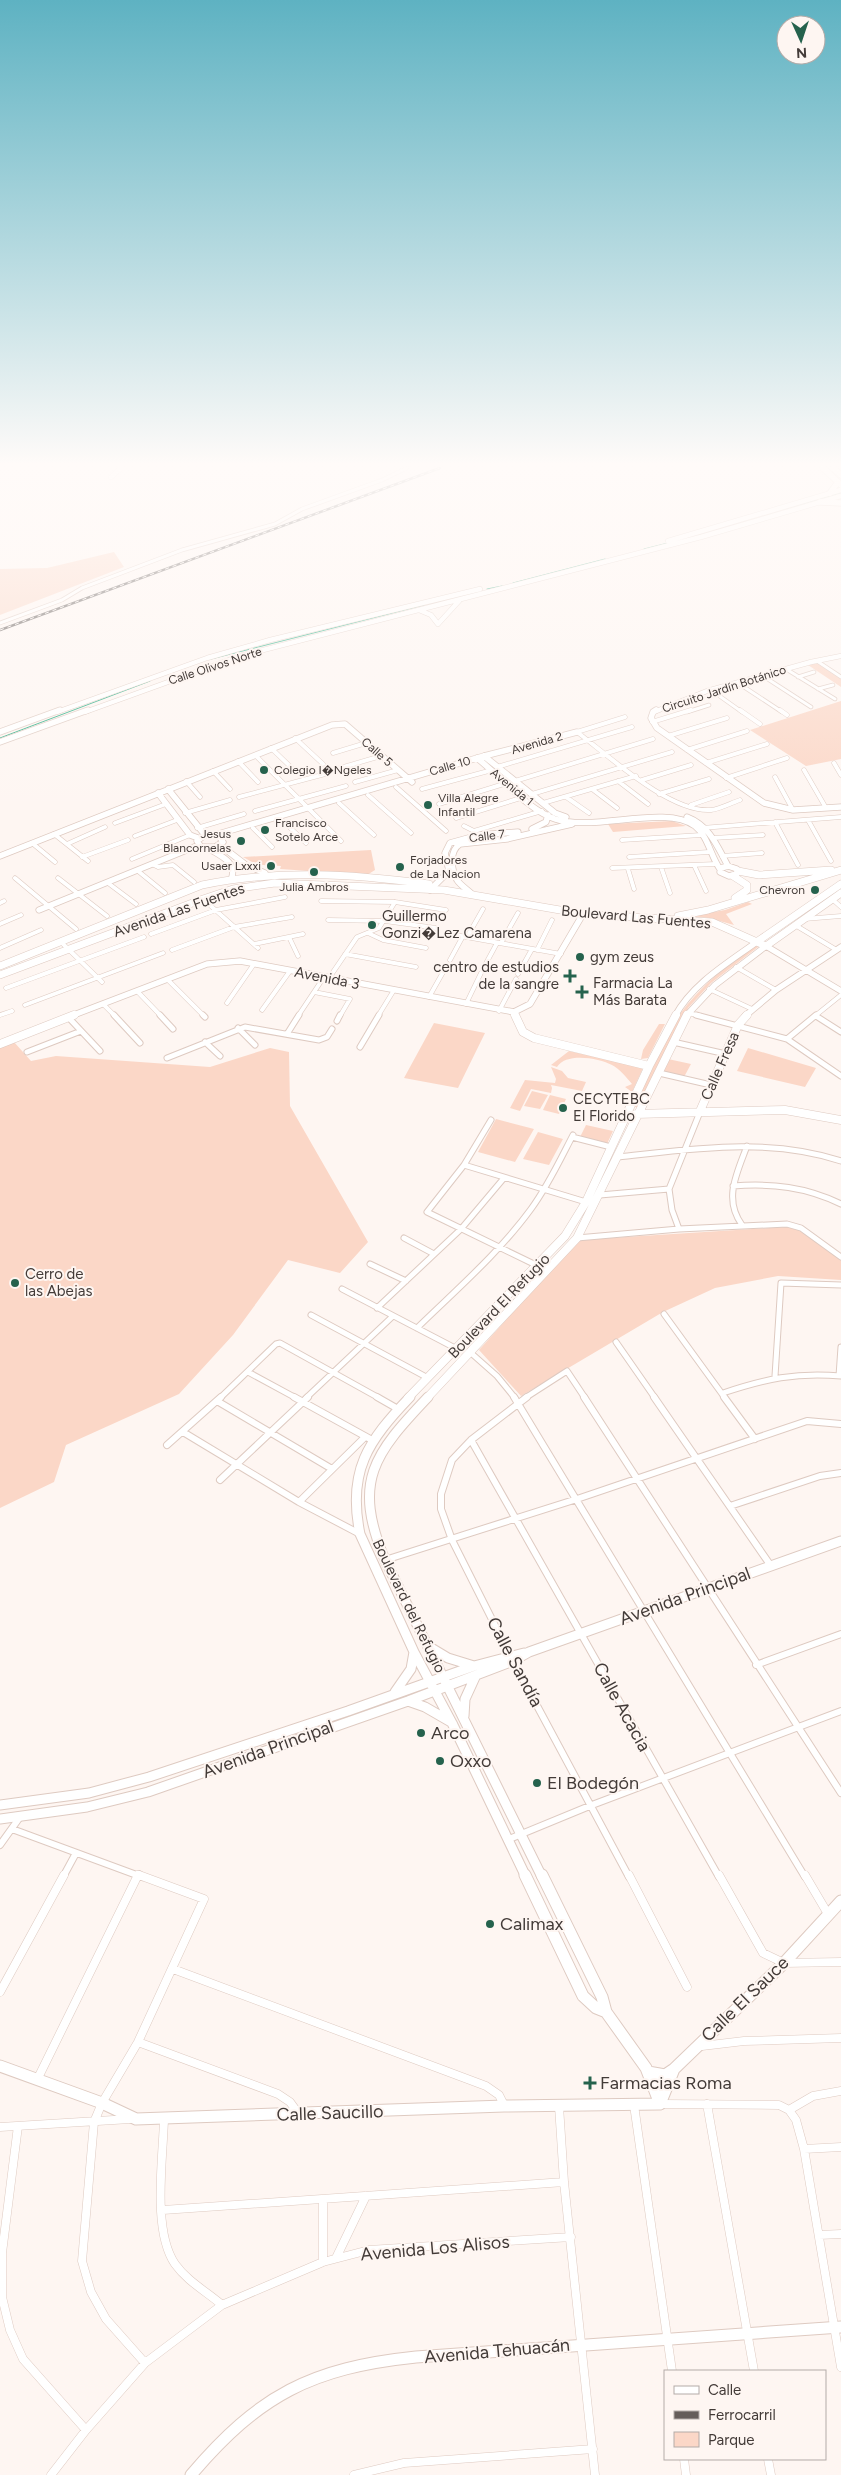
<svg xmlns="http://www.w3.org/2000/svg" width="841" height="2475" font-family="Figtree,sans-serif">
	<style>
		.green { fill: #fbd7c7 }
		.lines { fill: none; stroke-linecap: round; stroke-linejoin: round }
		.stream { stroke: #30b088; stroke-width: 1 }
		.street-far4-casing { stroke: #decac1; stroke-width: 4.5 }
		.street-far3-casing { stroke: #decac1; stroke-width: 5 }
		.street-far2-casing { stroke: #decac1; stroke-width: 7 }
		.street-far1-casing { stroke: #decac1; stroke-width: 8 }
		.street-casing { stroke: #decac1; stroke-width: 9 }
		.secondary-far4-casing { stroke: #decac1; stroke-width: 5.5 }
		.secondary-far3-casing { stroke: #decac1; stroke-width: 7 }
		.secondary-far2-casing { stroke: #decac1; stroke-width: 9 }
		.secondary-far1-casing { stroke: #decac1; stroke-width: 11 }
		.secondary-casing { stroke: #decac1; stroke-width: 13 }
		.primary-far1-casing { stroke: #decac1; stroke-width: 7 }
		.primary-casing { stroke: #decac1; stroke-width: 8 }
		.street-far4 { stroke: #fff; stroke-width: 3 }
		.street-far3 { stroke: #fff; stroke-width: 4 }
		.street-far2 { stroke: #fff; stroke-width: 5 }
		.street-far1 { stroke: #fff; stroke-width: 6 }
		.street { stroke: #fff; stroke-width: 8 }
		.secondary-far4 { stroke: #fff; stroke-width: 4.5 }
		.secondary-far3 { stroke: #fff; stroke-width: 5.5 }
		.secondary-far2 { stroke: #fff; stroke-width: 8 }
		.secondary-far1 { stroke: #fff; stroke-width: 9 }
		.secondary { stroke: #fff; stroke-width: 11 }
		.primary-far1 { stroke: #fff; stroke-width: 5.5 }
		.primary { stroke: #fff; stroke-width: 7 }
		.rail-casing { stroke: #655d5a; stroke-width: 2.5 }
		.rail { stroke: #fef6f2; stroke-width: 1; stroke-dasharray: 4; stroke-linecap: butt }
		.poi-dot { fill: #25624d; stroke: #fef6f2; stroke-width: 2 }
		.labels { text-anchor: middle; stroke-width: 4; stroke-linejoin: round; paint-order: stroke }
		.far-street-label { font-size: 12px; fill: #433b38; stroke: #fef6f2 }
		.far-poi-label { font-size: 12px; fill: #433b38; stroke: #fef6f2; text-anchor: start }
		.street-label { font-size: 15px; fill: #433b38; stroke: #fef6f2 }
		.poi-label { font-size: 15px; fill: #433b38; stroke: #fef6f2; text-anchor: start }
		.near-street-label { font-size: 18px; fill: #433b38; stroke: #fef6f2 }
		.near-poi-label { font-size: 18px; fill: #433b38; stroke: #fef6f2; text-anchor: start }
	</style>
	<rect width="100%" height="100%" fill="#fef6f2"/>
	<path class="green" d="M114 552 124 567 0 615V569L47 568Z
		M818 663 841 677V687L808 665Z
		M841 701V759L806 766 750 730Z
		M672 821 686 826 613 832 608 824Z
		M371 850 375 870 367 875 280 869 281 866C260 864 264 869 243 857Z
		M748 902 752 904 726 914 734 925 709 918 691 916 725 910Z
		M758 943 762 944 711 983 688 1008 640 1108 632 1106 680 1014C701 985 729 964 758 943Z
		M434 1023 485 1033 458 1088 404 1078Z
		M659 1024H665L648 1058 641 1059 643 1050Z
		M14 1042 31 1061 56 1056 210 1067 270 1048 289 1052 290 1106 368 1242 340 1273 288 1260 233 1335 179 1394 66 1445 54 1482 0 1508V1047Z
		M748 1048 816 1068 805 1087 737 1071Z
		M569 1051 643 1068 632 1092 625 1087 632 1084C626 1077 620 1069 612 1065 599 1058 566 1052 557 1067L551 1065Z
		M668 1059 691 1064 684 1077 661 1072Z
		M551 1067 562 1071 568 1078 586 1082 582 1091 551 1085 552 1088 551 1093 531 1089 520 1111 510 1108 525 1080 555 1083 556 1079Z
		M532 1091 548 1095 540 1109 524 1106Z
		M550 1095 566 1099 559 1114 543 1110Z
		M496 1119 534 1129 515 1162 478 1152Z
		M586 1125 613 1131 607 1144 580 1137Z
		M538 1132 563 1139 549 1165 523 1159Z
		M800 1226 841 1256V1280L778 1276 715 1288 663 1312 521 1396 479 1350 578 1240Z"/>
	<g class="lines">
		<path class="stream" d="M776 511 841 493
			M644 549 668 543
			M513 583 605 559
			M487 589 502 586
			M211 659 424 605
			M0 738 150 681"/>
		<defs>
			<path id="street-far4" d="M0 623 62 600 82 588 182 550 275 524 302 509 382 480 407 468
				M817 661 841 677
				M786 669 835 699
				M763 676 811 707
				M798 677 814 672
				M738 683 782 712
				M818 689 833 685
				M711 690 742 712
				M687 712 709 705"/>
			<path id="street-far3" d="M740 710 760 724
				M780 710 787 715
				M652 722 691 710
				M577 732C609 756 670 813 711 810 720 809 731 803 740 800
				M577 732 625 717
				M668 736 727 718
				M295 738 323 764
				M271 748 295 771
				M687 750 747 731
				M333 753 366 743
				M255 755 341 841
				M238 761 258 782
				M706 763 767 744
				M834 763 841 775
				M497 767 632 727
				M340 768 381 756
				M804 770 826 808
				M213 771 230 789
				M775 777 793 810
				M726 778 787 758
				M642 780 691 765
				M186 781 200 797
				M515 781 653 739
				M618 781 648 804
				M355 782 398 770
				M396 787 446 831
				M422 789 492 770
				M592 789 617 808
				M532 794 672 752
				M659 794 709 779
				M368 795 411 833
				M239 797 329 773
				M566 797 589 813
				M339 803 374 835
				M543 803 636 776
				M439 804 507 783
				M691 805 729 792
				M255 811 346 786
				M185 813 230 800
				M456 818 524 797
				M282 820 306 843
				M808 820 831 861
				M775 822 798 865
				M115 823 166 804
				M464 826 474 831 542 811
				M197 828 244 814
				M253 828 272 847
				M702 828 841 817
				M54 834 88 861
				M135 836 177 820
				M713 838 763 835
				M622 840 701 835
				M32 843 55 862
				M67 844 105 827
				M722 856 762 853
				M82 857 128 840
				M629 857 709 852
				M132 859 190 835
				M152 864 158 867 173 865 194 882
				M694 865 706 891
				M661 867 670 893
				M612 868 716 864
				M628 869 634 889
				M138 871 165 893
				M15 878 76 929
				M58 878 107 916
				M108 883 136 904
				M203 899 258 948
				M832 899 841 907
				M321 901 395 902 446 910
				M0 903 4 901
				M804 919 841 916
				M328 920 385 921 436 928
				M0 924 21 915
				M795 925 835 949
				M368 933 383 940 426 948
				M151 934 216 910 285 897
				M455 935 561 954
				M289 937 298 956
				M467 937 483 909
				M61 942 102 982
				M501 943 518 913
				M254 944 303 934
				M0 948 41 930
				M172 950 234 927 292 917
				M537 950 552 920
				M345 954 416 967
				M450 960 463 936
				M484 967 497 943
				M736 967 776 990
				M518 974 532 949
				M329 978 357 937 379 928 395 902
				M167 979 204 1016
				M6 988 144 937
				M709 989 752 1009
				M137 991 161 1016
				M314 992 350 999 340 1016
				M429 997 446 967
				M227 1003 254 964
				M103 1004 115 1016
				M466 1004 481 973
				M25 1005 163 953
				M262 1010 290 971
				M499 1011 516 979
				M688 1013 701 1016
				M0 1015 12 1011
				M298 1016 324 977
				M378 1016 394 990
				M815 1016 841 995"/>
			<path id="street-far2" d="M114 1015 140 1043
				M160 1015 173 1029
				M203 1015 205 1017
				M696 1015 787 1039 841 1076
				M816 1016 841 1032
				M69 1018 100 1051
				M337 1021 340 1015
				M238 1028 255 1045
				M287 1034 299 1015
				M787 1039 816 1015
				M205 1042 220 1056
				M673 1042 726 1054
				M360 1047 379 1015
				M27 1052 81 1031
				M167 1058 245 1027 319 1040 327 1037 332 1029
				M659 1073 711 1085
				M491 1120 464 1165 427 1212 538 1266
				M572 1137 611 1147
				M618 1157C693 1149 768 1137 841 1161
				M464 1165 586 1202
				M733 1186C772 1183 806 1187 841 1204
				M600 1195 669 1189
				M742 1225C723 1199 737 1173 747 1146
				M679 1229 672 1210 669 1189 700 1112
				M404 1238 434 1254
				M577 1238 679 1229 787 1224 801 1228 841 1257
				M370 1264 406 1281
				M342 1289 457 1349
				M377 1308 461 1229 504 1178
				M664 1314 725 1398
				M311 1315 428 1378
				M417 1328C456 1290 499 1253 531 1209 548 1186 560 1160 573 1135
				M616 1342 655 1398
				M471 1353 497 1376 515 1398
				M248 1372 296 1398
				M775 1376 781 1283 841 1285
				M839 1376 841 1347
				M723 1393C765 1379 796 1372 841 1376
				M220 1398 276 1344 280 1343 379 1398
				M306 1398 393 1316
				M525 1398 567 1371 585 1398"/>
			<path id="street-far1" d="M294 1397 372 1440
				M377 1397 398 1409
				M514 1397 805 1877
				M527 1397 471 1440 452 1460 441 1494V1509L452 1540 513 1661 629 1877
				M584 1397 841 1793
				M654 1397 771 1566
				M724 1397 755 1439
				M217 1401 332 1469
				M183 1432 299 1502 360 1534
				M471 1440 719 1877
				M167 1445 221 1397
				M220 1480 308 1397
				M299 1502 365 1437
				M730 1506 820 1476 841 1473
				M385 1560 577 1499 807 1421 841 1424
				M756 1665 841 1634
				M12 1829 142 1877
				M507 1840 592 1805 841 1711
				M0 1845 20 1817
				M63 1877 76 1853
				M138 1877 139 1874"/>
			<path id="street" d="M139 1875 204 1899 138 2042 102 2103 94 2122 82 2261 91 2292 106 2319 145 2363
				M629 1875 687 1987
				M719 1875 763 1953 784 1963 841 1962
				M805 1875 828 1914
				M173 1969 486 2086 499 2095 504 2105
				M0 1992 64 1875
				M138 2042 278 2094 290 2102 298 2113
				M702 2046 744 2041 841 2038
				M37 2080 138 1875
				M661 2104 779 2105 789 2110
				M707 2104 754 2371
				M634 2105 672 2371
				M559 2106 564 2182 595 2475
				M789 2110 796 2120 804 2149 841 2367
				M789 2110 813 2096 841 2091
				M164 2119C163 2159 152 2230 175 2264 187 2281 207 2292 222 2305
				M18 2126 2 2253V2297L10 2330 23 2359 86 2430
				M0 2127 130 2119
				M804 2149 841 2147
				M323 2199V2262
				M163 2210 564 2182
				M819 2235 841 2234
				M336 2258 366 2196
				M684 2459 686 2475
				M768 2459 771 2475
				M51 2475 86 2430 145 2363 222 2305 323 2262 369 2250 571 2237
				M354 2475 404 2463 593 2449"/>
			<path id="secondary-far4" d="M111 477 121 468
				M668 541 841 490
				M419 610 431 615 438 624 459 601
				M57 712 207 658 270 640 480 589
				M85 712 240 656 701 537 841 496
				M654 712 707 691 811 662 841 656"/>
			<path id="secondary-far3" d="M656 710 653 712 651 718 657 728 764 803 793 810 841 807
				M0 732 60 710
				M0 742 88 710
				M484 756 555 813 566 817
				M477 758C500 776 528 810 555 819 594 832 665 804 695 826 708 836 711 857 720 869
				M168 789 205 835
				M158 793 190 835 198 838
				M687 817C710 826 717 846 728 866
				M532 829 546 822 548 815
				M205 835 219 836 223 842 215 847H201L197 841Z
				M215 835 484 756 577 732
				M220 845 246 865 265 873
				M208 848C220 856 236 861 232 877
				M0 856 332 725 345 724 412 782
				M728 866 737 869V874L729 876 720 872 721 868Z
				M430 890 449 871 445 853 450 843 479 835 518 832
				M472 894C468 890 460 885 457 880 451 869 449 851 460 844L507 839 572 824
				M39 910 199 845
				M514 1012 516 1016
				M71 1016 207 964 240 961 514 1012 530 1004 583 914
				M675 1016C693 983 728 963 758 941
				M686 1016 715 985 766 946 841 991
				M745 1016 776 990 841 947"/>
			<path id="secondary-far2" d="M515 1015 523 1032 534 1038 649 1066
				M0 1044 74 1015
				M700 1111 738 1025 747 1015
				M636 1114 785 1110 841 1120
				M408 1398 565 1236 586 1202 649 1066 676 1015
				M427 1398 577 1238 687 1015"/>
			<path id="secondary-far1" d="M410 1397C368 1441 347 1471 360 1534L414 1652 452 1723 526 1877
				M428 1397C374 1454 352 1481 385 1560L542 1877
				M428 1646 448 1658 474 1666
				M395 1692 411 1669 414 1652
				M408 1701 425 1707 451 1722
				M464 1716 465 1699 476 1675
				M0 1805 89 1793 149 1777 348 1711 474 1666 524 1653
				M0 1819 87 1807 148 1792 408 1701 513 1661 529 1652 841 1541"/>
			<path id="secondary" d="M525 1875 583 1996 596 2008 606 2012
				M542 1875 602 1997 606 2012 646 2068 660 2104
				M0 2066 102 2103 136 2119 504 2106 660 2104
				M648 2072 665 2075 674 2069
				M660 2104 674 2069 784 1963 841 1901
				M191 2475C259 2395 311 2368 416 2357L841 2327"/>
			<path id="primary-far1" d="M823 468 841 485
				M833 468 841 475
				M830 493 838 482
				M820 502 841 503"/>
			<path id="primary" d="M738 871 759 875 831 870
				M733 876 747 885V890L735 898
				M678 916 708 910 841 870
				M758 941 841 884
				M0 966 202 885C278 869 352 874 429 884
				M0 975 203 899 233 889 275 883 444 890 583 914 712 922 766 946 841 893"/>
		</defs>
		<use href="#street-far4" class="street-far4-casing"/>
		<use href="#street-far3" class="street-far3-casing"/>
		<use href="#street-far2" class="street-far2-casing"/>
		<use href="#street-far1" class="street-far1-casing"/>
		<use href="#street" class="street-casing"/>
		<use href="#secondary-far4" class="secondary-far4-casing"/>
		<use href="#secondary-far3" class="secondary-far3-casing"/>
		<use href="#secondary-far2" class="secondary-far2-casing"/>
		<use href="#secondary-far1" class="secondary-far1-casing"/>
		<use href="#secondary" class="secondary-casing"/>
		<use href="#primary-far1" class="primary-far1-casing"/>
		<use href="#primary" class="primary-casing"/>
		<use href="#street-far4" class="street-far4"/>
		<use href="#street-far3" class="street-far3"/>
		<use href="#street-far2" class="street-far2"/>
		<use href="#street-far1" class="street-far1"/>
		<use href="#street" class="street"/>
		<use href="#secondary-far4" class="secondary-far4"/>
		<use href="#secondary-far3" class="secondary-far3"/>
		<use href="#secondary-far2" class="secondary-far2"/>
		<use href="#secondary-far1" class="secondary-far1"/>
		<use href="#secondary" class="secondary"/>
		<use href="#primary-far1" class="primary-far1"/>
		<use href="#primary" class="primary"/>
		<defs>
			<path id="rail" d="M0 630 440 468"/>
		</defs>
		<use href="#rail" class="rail-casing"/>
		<use href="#rail" class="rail"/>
	</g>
	<linearGradient id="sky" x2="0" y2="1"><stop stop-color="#5eb2c2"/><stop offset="0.57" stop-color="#fffbf9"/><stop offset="1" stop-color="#fffbf9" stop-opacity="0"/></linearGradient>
	<rect width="841" height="814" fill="url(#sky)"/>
	<g class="poi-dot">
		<circle cx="264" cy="770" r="5"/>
		<circle cx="428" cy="805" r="5"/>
		<circle cx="265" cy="830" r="5"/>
		<circle cx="241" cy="841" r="5"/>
		<circle cx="271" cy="866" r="5"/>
		<circle cx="400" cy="867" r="5"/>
		<circle cx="314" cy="872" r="5"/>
		<circle cx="815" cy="890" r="5"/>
		<circle cx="372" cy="925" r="5"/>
		<circle cx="580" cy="957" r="5"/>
		<path d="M567.5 968.5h5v5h5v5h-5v5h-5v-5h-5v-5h5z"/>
		<path d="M579.5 984.5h5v5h5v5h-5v5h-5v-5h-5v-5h5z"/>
		<circle cx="563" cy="1108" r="5"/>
		<circle cx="15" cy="1283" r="5"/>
		<circle cx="421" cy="1733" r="5"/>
		<circle cx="440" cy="1761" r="5"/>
		<circle cx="537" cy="1783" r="5"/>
		<circle cx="490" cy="1924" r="5"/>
		<path d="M587.5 2075.5h5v5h5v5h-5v5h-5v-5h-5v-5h5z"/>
	</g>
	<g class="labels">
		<g class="far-street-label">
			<text transform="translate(215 666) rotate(-18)" y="4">Calle Olivos Norte</text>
			<text transform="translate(724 689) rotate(-18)" y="4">Circuito Jardín Botánico</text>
			<text transform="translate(537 743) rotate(-16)" y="4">Avenida 2</text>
			<text transform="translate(377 752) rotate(41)" y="4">Calle 5</text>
			<text transform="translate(450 766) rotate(-16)" y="4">Calle 10</text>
			<text transform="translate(512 787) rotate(39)" y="4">Avenida 1</text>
			<text transform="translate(487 836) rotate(-7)" y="4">Calle 7</text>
		</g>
		<g class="far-poi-label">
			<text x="274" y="774">Colegio I�Ngeles</text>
			<text x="438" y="802">Villa Alegre<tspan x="438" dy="14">Infantil</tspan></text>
			<text x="275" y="827">Francisco<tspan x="275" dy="14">Sotelo Arce</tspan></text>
			<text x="231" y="838" text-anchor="end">Jesus<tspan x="231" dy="14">Blancornelas</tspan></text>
			<text x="410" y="864">Forjadores<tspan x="410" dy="14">de La Nacion</tspan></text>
			<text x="261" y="870" text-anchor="end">Usaer Lxxxi</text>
			<text x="314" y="891" text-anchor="middle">Julia Ambros</text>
			<text x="805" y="894" text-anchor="end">Chevron</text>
		</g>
		<g class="street-label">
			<text transform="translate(179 910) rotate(-19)" y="5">Avenida Las Fuentes</text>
			<text transform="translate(636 917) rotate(5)" y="5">Boulevard Las Fuentes</text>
			<text transform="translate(327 978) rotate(11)" y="5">Avenida 3</text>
			<text transform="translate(720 1066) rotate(-66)" y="5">Calle Fresa</text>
			<text transform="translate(499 1306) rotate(-46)" y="5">Boulevard El Refugio</text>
			<text transform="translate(409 1606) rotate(64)" y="5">Boulevard del Refugio</text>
		</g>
		<g class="poi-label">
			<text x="382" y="921">Guillermo<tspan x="382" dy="17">Gonzi�Lez Camarena</tspan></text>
			<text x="590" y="962">gym zeus</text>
			<text x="559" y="972" text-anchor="end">centro de estudios<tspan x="559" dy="17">de la sangre</tspan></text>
			<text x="593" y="988">Farmacia La<tspan x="593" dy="17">Más Barata</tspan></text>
			<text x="573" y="1104">CECYTEBC<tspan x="573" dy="17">El Florido</tspan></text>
			<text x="25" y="1279">Cerro de<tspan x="25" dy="17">las Abejas</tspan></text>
		</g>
		<g class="near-street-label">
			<text transform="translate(685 1596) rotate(-20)" y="6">Avenida Principal</text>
			<text transform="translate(515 1662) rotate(62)" y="6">Calle Sandía</text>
			<text transform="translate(622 1707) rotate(61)" y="6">Calle Acacia</text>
			<text transform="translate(268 1749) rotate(-20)" y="6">Avenida Principal</text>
			<text transform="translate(745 1999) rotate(-44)" y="6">Calle El Sauce</text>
			<text transform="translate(330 2113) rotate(-2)" y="6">Calle Saucillo</text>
			<text transform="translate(435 2248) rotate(-5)" y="6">Avenida Los Alisos</text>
			<text transform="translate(497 2351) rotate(-5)" y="6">Avenida Tehuacán</text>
		</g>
		<g class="near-poi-label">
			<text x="431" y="1739">Arco</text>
			<text x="450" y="1767">Oxxo</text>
			<text x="547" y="1789">El Bodegón</text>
			<text x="500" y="1930">Calimax</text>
			<text x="600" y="2089">Farmacias Roma</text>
		</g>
	</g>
	<rect x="664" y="2370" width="162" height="90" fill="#fef6f2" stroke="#b3aba8"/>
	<rect x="674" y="2386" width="25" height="8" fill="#ffffff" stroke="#b3aba8"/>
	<text x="708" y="2395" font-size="15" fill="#433b38">Calle</text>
	<rect x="674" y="2411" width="25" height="8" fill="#655d5a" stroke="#b3aba8"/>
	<text x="708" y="2420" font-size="15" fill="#433b38">Ferrocarril</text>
	<rect x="674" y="2432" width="25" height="15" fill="#fbd7c7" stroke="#b3aba8"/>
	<text x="708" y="2445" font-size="15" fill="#433b38">Parque</text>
	<g transform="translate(801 40) rotate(177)"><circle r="24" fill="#fef6f2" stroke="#b3aba8"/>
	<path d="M0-4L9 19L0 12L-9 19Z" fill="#25624d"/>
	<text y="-8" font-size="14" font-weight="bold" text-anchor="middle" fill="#433b38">N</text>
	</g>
</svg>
